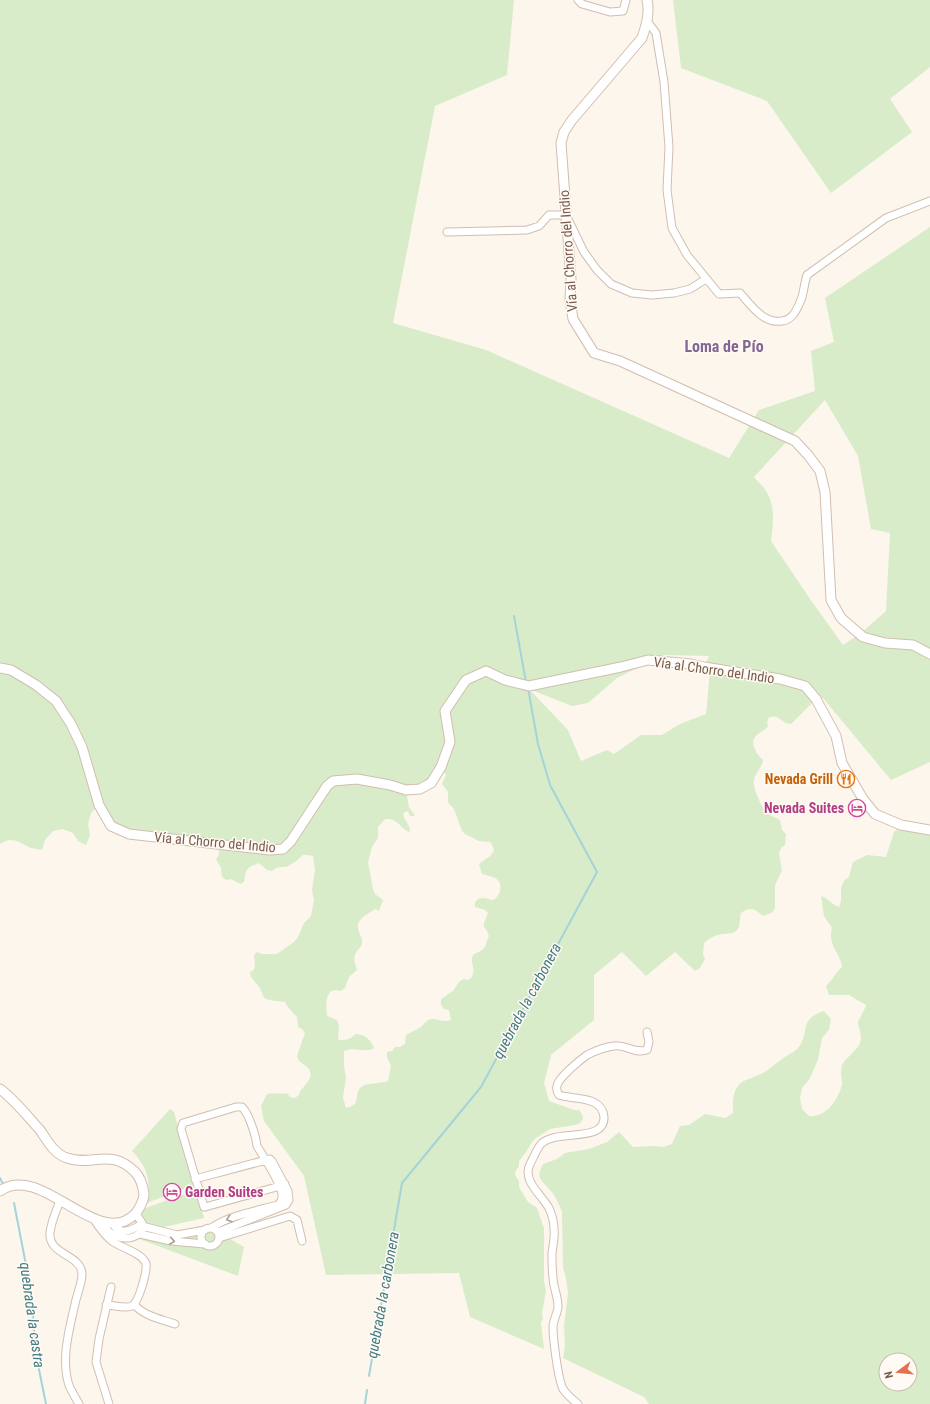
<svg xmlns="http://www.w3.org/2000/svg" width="930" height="1404" font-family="'Roboto Condensed',sans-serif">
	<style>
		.green { fill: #d8ecc9; fill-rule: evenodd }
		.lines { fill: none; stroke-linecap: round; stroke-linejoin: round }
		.stream { stroke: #a5d3da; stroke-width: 2 }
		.minor-casing { stroke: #d1beb0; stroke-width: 9 }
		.tertiary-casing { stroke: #d1beb0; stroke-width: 11 }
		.minor { stroke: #fff; stroke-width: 7 }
		.tertiary { stroke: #fff; stroke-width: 9 }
		.oneway { stroke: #af9d94 }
		.labels { text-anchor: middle; stroke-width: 3; stroke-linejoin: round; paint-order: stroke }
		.street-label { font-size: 14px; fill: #7a5c4d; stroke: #fffaf3 }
		.food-label { font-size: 14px; font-weight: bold; fill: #c56008; stroke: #fffaf3; text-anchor: end }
		.hotel-label { font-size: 14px; font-weight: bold; fill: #b23c85; stroke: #fffaf3; text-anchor: end }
		.water-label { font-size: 15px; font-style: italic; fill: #437c86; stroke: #fffaf3 }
		.quarter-label { font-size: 16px; font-weight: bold; fill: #846695; stroke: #fffaf3 }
	</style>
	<rect width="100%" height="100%" fill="#fdf6ec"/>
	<path class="green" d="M0 0H514L507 75 435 106 393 323 486 350 729 458 759 410 815 391 811 351 834 342 825 298 930 227V762L891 780 823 698 816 699 791 724 786 723C779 719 778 715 769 717L767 722 768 727C764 730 758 733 755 737 750 744 757 755 763 760 762 768 756 772 754 780 752 787 761 806 766 812 769 816 776 817 780 820L782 830 786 834 785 845 781 848 779 853 782 870 775 885V907L773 912 763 916C755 909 750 906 741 913 739 918 741 924 738 929 734 934 730 933 724 934 717 934 709 938 704 943L703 954 705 959 700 968 695 971 675 952 646 976 622 952 594 975V1020L551 1055 544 1083 549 1101 574 1110H579L582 1114 583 1119 580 1123 575 1125 550 1129 536 1138 532 1142 526 1152 519 1161V1166L515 1172 516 1177 519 1181V1187L528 1202 537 1208 544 1228V1281L546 1291 542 1313 543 1318 541 1323 544 1349 470 1317 459 1273 326 1275 304 1176 264 1121 261 1106 267 1094C274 1092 280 1095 287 1093L290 1097 295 1098 299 1095C300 1089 303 1089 306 1084 316 1072 308 1067 299 1061L297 1056 305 1033 302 1029 298 1027 297 1017 287 1006 285 1002C278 1001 270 1001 264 998L260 988 251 977 250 972 254 970 255 965 254 955 257 952 262 954H277L294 942 298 937 304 923 311 916 314 900 312 890 315 870 313 856 308 855H303L295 862 286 867H281L276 868 272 871 267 870 259 863 250 867 246 871 244 882 240 884 231 879 226 880 222 877 221 868 216 859 219 855V849L263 850 129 834 111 826 99 805 91 813 88 824 90 835 86 845 78 841 73 833 63 829 53 831 45 840 42 850C38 849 35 849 31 848 20 843 12 835 0 844ZM825 400 858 456 871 529 890 533 886 611 861 633 843 645 810 599 771 541C773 525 776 506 766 491 763 486 758 482 754 477ZM664 655 709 656 704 667 710 671 706 714 680 724 662 735H641L614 754 607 750 581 761 568 730 529 689 572 706 588 703 617 678ZM441 767 446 775 442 784 448 792V802L451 806 454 809 462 831 465 834 479 841 490 842C500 854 487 857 479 864L482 874C486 875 491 876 495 878 504 883 501 896 493 900 486 899 481 895 475 902V907L485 910 488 913 484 923V927L487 931 489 936C483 949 488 948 474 954 470 960 472 961 473 967 474 970 473 974 472 977L468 980 463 979 459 982 453 991 441 999V1005L444 1009 449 1010 451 1020C443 1023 439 1019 432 1019 427 1019 424 1024 421 1027 419 1028 410 1033 406 1035L405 1044 400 1047H395L392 1051 387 1052V1057L391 1066 388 1081C380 1084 366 1082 360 1088 354 1096 361 1105 346 1108L343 1098 346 1077 344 1066V1051C356 1046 365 1054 374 1048 371 1040 365 1034 355 1034 351 1040 345 1040 338 1040L339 1025 337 1020 327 1016C326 1007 325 998 331 991L336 990 341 991 345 988 349 977 357 970C356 965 353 960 355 955 357 949 363 947 362 941 362 938 360 935 359 932 354 919 367 915 375 909L379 911 383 900 375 894 373 889 368 862 372 847 378 838V827L385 819C400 818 399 829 410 832 410 823 404 821 403 813L408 811 410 816H415L409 807 406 791 431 783Z
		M673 0H930V67L890 99 912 132 831 193 767 101 681 68Z
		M901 825 930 830V1404H649L644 1397 563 1358 565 1345 564 1326 568 1293 566 1278 563 1268 562 1212C560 1206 554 1193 549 1189 540 1178 536 1178 543 1164L557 1159 565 1153 589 1149 607 1142 619 1132 633 1147 652 1146 663 1147 672 1144 680 1126 689 1125 705 1114 725 1118 733 1113C733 1103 732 1094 738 1086 743 1079 757 1077 765 1072 771 1068 776 1063 782 1059 787 1055 793 1053 797 1049 811 1035 797 1019 824 1011L831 1019 829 1030 822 1038 818 1059 814 1069 809 1080 802 1088 800 1098 802 1109 809 1116C812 1116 815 1116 818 1115 830 1112 840 1095 842 1084 842 1078 840 1071 842 1065 846 1057 856 1052 860 1043 863 1035 858 1028 858 1022 859 1020 865 1009 866 1005L849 995H829L826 986C833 980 835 973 842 967 840 952 827 945 832 928L824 916 821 896C828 898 831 904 839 907L841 901V887L844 881 849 877 853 862 867 855 886 857 894 832ZM886 1360H910V1384H886Z
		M170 1109 174 1112 194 1185 147 1203C151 1180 148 1168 132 1151Z
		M196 1190 204 1218 155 1229 130 1221 140 1210Z
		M206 1225 244 1247 238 1276 115 1230 122 1226 154 1235Z"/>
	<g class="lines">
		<path class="stream" d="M514 616 526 682
			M0 1178 3 1184
			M14 1203 32 1296 35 1350 46 1404
			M369 1376 402 1183 481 1087 597 872 550 785 538 744 528 688
			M365 1404 367 1390"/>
		<defs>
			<path id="minor" d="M578 0 582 4 610 12 623 11 626 0
				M647 21 656 33 664 82 669 147 667 190 672 228 687 255 719 294 740 293C751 305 763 324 782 321 793 320 797 309 801 300 804 292 804 284 807 275L886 218 930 201
				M447 232 527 230 539 226 549 215H566L584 252 597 270 611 284 632 293 652 295 674 293 690 289 706 279
				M195 1179 270 1159
				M60 1201C56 1211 51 1222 50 1233 48 1255 81 1254 82 1274 82 1283 77 1294 75 1304 69 1330 60 1362 70 1388 73 1393 76 1399 79 1404
				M93 1218C99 1227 103 1234 112 1241 121 1248 143 1253 146 1264 147 1272 139 1302 132 1306 126 1309 113 1305 106 1305
				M103 1222C108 1238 130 1244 142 1231V1223L136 1214
				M113 1223C119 1237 132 1230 142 1224
				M142 1226 177 1235 205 1230
				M201 1237a9 9 0 1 1 18 0a9 9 0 1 1-18 0Z
				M211 1228C230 1215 256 1211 278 1205 280 1203 282 1200 282 1197 284 1187 263 1156 257 1146 256 1136 249 1114 242 1107H236L183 1123 181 1129 204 1207H205L280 1186 285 1184
				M218 1232 286 1205 289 1200 288 1191 272 1161
				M140 1234 171 1241 205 1244
				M219 1238 290 1216 297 1220 302 1241
				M134 1304C143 1316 161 1319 175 1324
				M109 1404 96 1362 99 1339 111 1287
				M578 1404C573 1400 567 1395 563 1389 558 1379 553 1339 553 1327 553 1320 558 1313 558 1306 558 1296 553 1287 553 1277 552 1269 552 1260 552 1253 553 1245 555 1237 554 1229 554 1221 552 1215 549 1208 541 1194 522 1181 530 1164 533 1159 538 1146 542 1143 558 1129 605 1143 604 1117 602 1095 573 1100 559 1095 557 1092 556 1090 557 1086 558 1078 580 1060 587 1055 595 1051 605 1047 614 1046 626 1044 633 1054 647 1050L649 1042 647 1032"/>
			<path id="tertiary" d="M647 0C650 13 646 26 642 38L572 120 564 132 561 143 571 279 570 300 573 319 594 353 620 361 795 441 808 455 820 471 825 492 831 600 841 618 863 637 885 643 913 645 930 654
				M0 668 11 670 36 685 56 701 71 724 82 747 99 805 111 826 129 834 270 850 283 849 291 841 327 786 333 781 357 779 390 785 406 790 420 789 431 783 441 767 450 742 445 711 466 680 486 671 505 680 529 686 621 667 648 660 691 664 704 667 780 679 805 686 816 699 836 736 842 763 863 799 875 814 901 825 930 830
				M0 1089C14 1099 28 1117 40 1130 47 1140 54 1154 67 1158 92 1167 110 1147 135 1172 140 1177 143 1187 144 1194 144 1200 139 1209 136 1213 99 1253 41 1161 0 1191"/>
		</defs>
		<use href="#minor" class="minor-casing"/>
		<use href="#tertiary" class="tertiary-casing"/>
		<use href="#minor" class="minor"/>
		<use href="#tertiary" class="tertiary"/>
	</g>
	<defs><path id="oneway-chevron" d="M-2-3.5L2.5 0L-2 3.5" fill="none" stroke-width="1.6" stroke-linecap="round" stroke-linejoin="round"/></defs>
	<g class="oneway">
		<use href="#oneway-chevron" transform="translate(229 1219) rotate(161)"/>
		<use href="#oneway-chevron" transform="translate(172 1241) rotate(8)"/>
	</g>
	<defs>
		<symbol id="restaurant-ring" viewBox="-11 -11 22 22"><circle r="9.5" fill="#fffaf3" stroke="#e8710a" stroke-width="1.5"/><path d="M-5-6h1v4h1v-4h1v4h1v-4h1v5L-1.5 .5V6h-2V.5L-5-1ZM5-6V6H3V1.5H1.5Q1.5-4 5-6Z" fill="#e8710a"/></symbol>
		<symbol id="hotel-ring" viewBox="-11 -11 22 22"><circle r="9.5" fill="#fffaf3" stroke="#d1479c" stroke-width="1.5"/><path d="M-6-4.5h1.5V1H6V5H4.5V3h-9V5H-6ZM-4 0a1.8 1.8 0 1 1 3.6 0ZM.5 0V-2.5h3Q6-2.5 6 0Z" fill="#d1479c"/></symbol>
	</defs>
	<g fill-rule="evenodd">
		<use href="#restaurant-ring" x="836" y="769" width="20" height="20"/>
		<use href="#hotel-ring" x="847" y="798" width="20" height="20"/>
		<use href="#hotel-ring" x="162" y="1182" width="20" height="20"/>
	</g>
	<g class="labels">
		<g class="street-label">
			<text transform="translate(568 251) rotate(-94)" y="5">Vía al Chorro del Indio</text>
			<text transform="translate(714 670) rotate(8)" y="5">Vía al Chorro del Indio</text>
			<text transform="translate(215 842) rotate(5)" y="5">Vía al Chorro del Indio</text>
		</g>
		<g class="food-label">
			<text x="833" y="784">Nevada Grill</text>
		</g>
		<g class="hotel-label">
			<text x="844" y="813">Nevada Suites</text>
			<text x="185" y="1197" text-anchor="start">Garden Suites</text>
		</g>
		<g class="water-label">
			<text transform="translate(527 1001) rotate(-62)" y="5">quebrada la carbonera</text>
			<text transform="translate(383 1295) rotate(-80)" y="5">quebrada la carbonera</text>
			<text transform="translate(32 1315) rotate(82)" y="5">quebrada la castra</text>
		</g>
		<g class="quarter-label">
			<text x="724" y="352">Loma de Pío</text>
		</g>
	</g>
	<g transform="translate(898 1372) rotate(254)"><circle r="19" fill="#fffaf3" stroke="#cabbb1"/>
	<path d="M0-3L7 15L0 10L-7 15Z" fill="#e76f51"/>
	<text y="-6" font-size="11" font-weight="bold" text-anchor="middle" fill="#7a5c4d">N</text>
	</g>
</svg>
